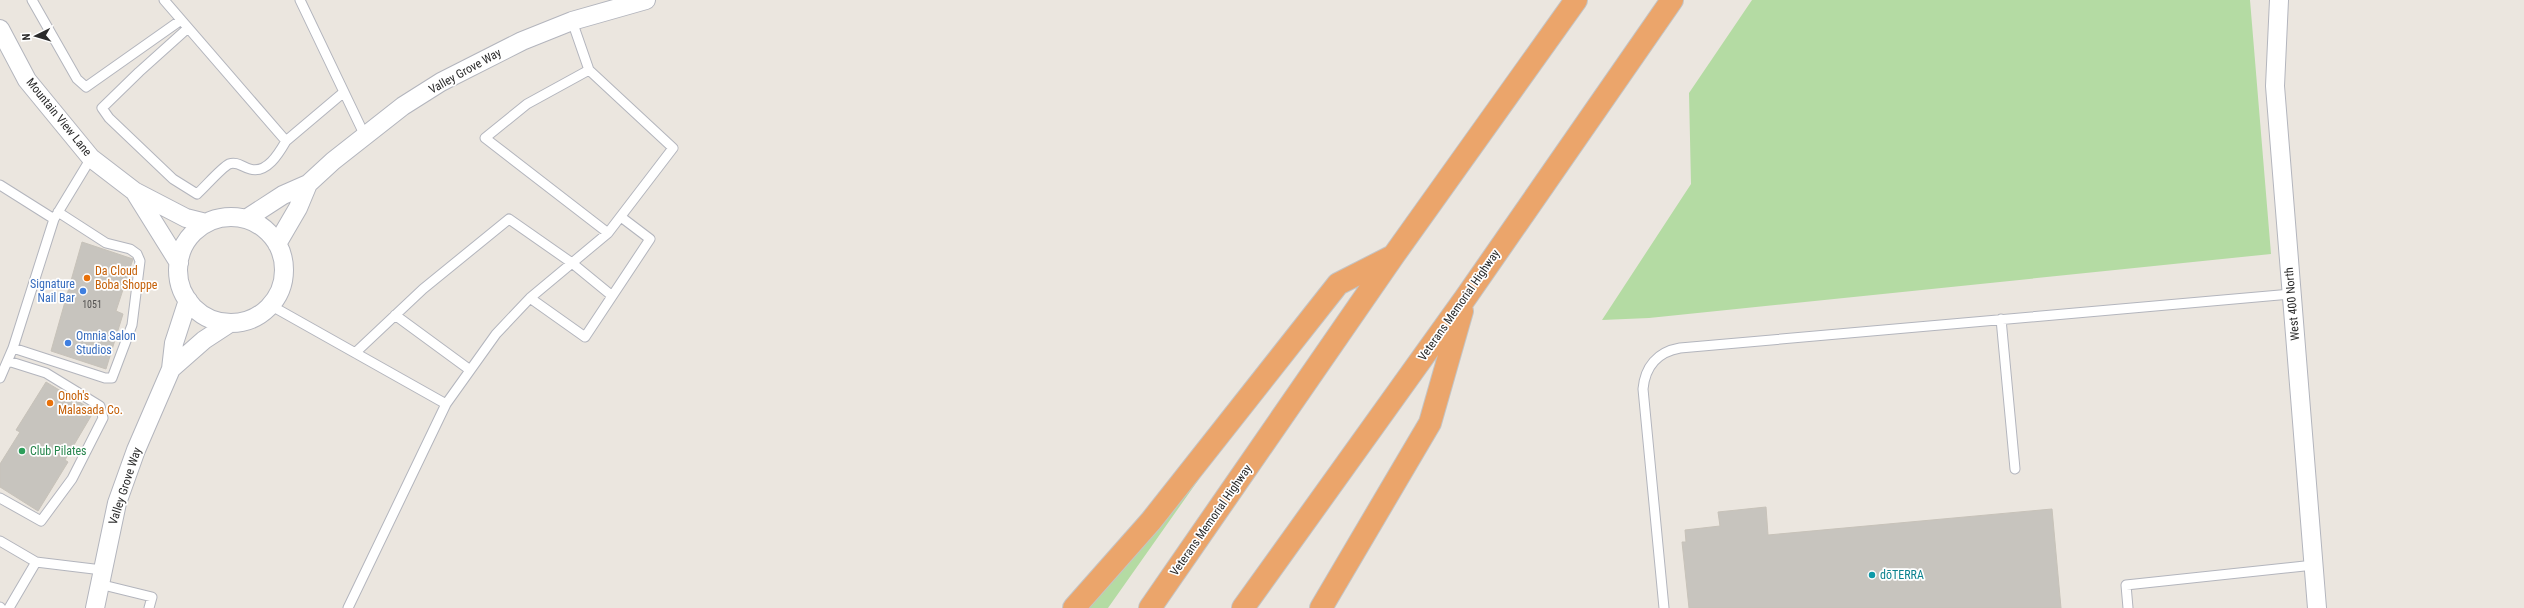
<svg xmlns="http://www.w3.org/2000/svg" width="2524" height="608" font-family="'Roboto Condensed',sans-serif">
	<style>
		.green { fill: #b4dba3 }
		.building { fill: #c7c4be; stroke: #c7c2b9 }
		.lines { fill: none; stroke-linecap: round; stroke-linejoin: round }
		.lane-casing { stroke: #b3b5bd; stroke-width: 11 }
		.street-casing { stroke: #b3b5bd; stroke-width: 20 }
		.highway-casing { stroke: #c4c4c4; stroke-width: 24 }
		.lane { stroke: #fff; stroke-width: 9 }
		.street { stroke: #fff; stroke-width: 18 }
		.highway { stroke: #eba56b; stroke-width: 22 }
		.food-dot { fill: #e8710a; stroke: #fff; stroke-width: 1.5 }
		.shop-dot { fill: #3f7fe0; stroke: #fff; stroke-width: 1.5 }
		.leisure-dot { fill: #2e9e5b; stroke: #fff; stroke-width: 1.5 }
		.culture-dot { fill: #0f9aa8; stroke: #fff; stroke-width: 1.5 }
		.labels { text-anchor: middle; stroke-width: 3.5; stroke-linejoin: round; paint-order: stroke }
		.number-label { font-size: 10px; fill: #525150 }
		.street-label { font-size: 12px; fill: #2b2b2b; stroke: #fff }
		.food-label { font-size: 12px; fill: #c56008; stroke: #fff; text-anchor: start }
		.shop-label { font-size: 12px; fill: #366cbe; stroke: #fff; text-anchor: end }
		.leisure-label { font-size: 12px; fill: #27864d; stroke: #fff; text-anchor: start }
		.culture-label { font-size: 12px; fill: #0d838f; stroke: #fff; text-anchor: start }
	</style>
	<rect width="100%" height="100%" fill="#ebe6df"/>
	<path class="green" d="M1752 0H2250L2271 254 1649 318 1602 320 1691 184 1689 93Z
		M1193 475 1199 479 1108 608H1086Z"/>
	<path class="building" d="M82 242 133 259 116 311 123 314 106 369 51 351Z
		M46 382 94 411 65 460 68 462 38 511 0 487V464L20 432 16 430Z
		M1766 507 1768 535 2052 509 2061 608H1689L1682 542H1686L1685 530 1720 526 1718 512Z"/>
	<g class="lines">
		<defs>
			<path id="lane" d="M32 0 77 79 86 87 181 20
				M164 0 286 141 344 92
				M300 0 365 136
				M188 28 139 72 102 108 109 118 173 179 197 194C205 187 221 168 229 164 237 161 242 167 250 169 267 174 279 153 286 141
				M589 70 527 104 485 138 608 233
				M0 185 54 219
				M530 298 585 337 650 239 621 217
				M270 305 446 404
				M395 315 470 370
				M2001 319 2015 469
				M13 348 105 378H112L132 325 140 261 137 254 130 249 106 243 58 212
				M355 353 423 289 509 219 572 263 611 295
				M0 378 13 348 54 219 91 158
				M0 498 41 521 72 479 103 418 100 406 46 373 8 361
				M0 541 36 562 102 570
				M99 584 152 597 149 608
				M0 607 1 608
				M9 608 36 562
				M348 608 446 404 496 334 530 298 608 233 673 148 589 70 572 21
				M1664 608 1643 389C1645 367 1657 352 1680 348L2291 294
				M2128 608 2126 585 2314 565"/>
			<path id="street" d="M2279 0 2275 86 2317 608
				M0 29 27 80 91 158 134 191 186 218 206 223
				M136 194 179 263
				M178 270a53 53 0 1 1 106 0a53 53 0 1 1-106 0Z
				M246 219 283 195 308 184 333 161 403 106 441 82 522 41 572 21 646 0
				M277 244 298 208 308 184
				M171 369 204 340 230 323
				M95 608 117 503 136 450 171 369 174 343 188 300"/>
			<path id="highway" d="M1074 608 1151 521 1338 284 1391 257
				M1150 608 1394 255 1576 0
				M1243 608 1466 297 1672 0
				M1321 608 1430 423 1462 311"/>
		</defs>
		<use href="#lane" class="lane-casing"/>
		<use href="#street" class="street-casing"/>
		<use href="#highway" class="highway-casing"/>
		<use href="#lane" class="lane"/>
		<use href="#street" class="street"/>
		<use href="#highway" class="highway"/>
	</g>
	<g class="food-dot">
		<circle cx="87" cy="278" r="4"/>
		<circle cx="50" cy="403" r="4"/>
	</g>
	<g class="shop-dot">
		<circle cx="83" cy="291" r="4"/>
		<circle cx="68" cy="343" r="4"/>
	</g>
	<circle class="leisure-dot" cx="22" cy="451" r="4"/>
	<circle class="culture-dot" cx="1872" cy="575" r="4"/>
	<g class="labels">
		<g class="number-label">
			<text x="92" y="308">1051</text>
		</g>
		<g class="street-label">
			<text transform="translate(465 71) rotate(-29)" y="4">Valley Grove Way</text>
			<text transform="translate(59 117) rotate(51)" y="4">Mountain View Lane</text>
			<text transform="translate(2292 304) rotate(-95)" y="4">West 400 North</text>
			<text transform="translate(1459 305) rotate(-55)" y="4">Veterans Memorial Highway</text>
			<text transform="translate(125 486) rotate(-72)" y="4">Valley Grove Way</text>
			<text transform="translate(1211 520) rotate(-55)" y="4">Veterans Memorial Highway</text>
		</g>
		<g class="food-label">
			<text x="95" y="275">Da Cloud<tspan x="95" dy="14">Boba Shoppe</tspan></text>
			<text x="58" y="400">Onoh's<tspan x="58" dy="14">Malasada Co.</tspan></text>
		</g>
		<g class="shop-label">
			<text x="75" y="288">Signature<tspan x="75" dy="14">Nail Bar</tspan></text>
			<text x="76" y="340" text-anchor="start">Omnia Salon<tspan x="76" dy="14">Studios</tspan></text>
		</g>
		<g class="leisure-label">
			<text x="30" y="455">Club Pilates</text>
		</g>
		<g class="culture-label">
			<text x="1880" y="579">dōTERRA</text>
		</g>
	</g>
	<g transform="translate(36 36) rotate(265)" stroke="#ffffff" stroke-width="3" paint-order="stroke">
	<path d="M0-3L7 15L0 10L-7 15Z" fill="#2b2b2b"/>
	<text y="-6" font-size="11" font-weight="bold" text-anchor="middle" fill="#2b2b2b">N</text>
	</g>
</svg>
